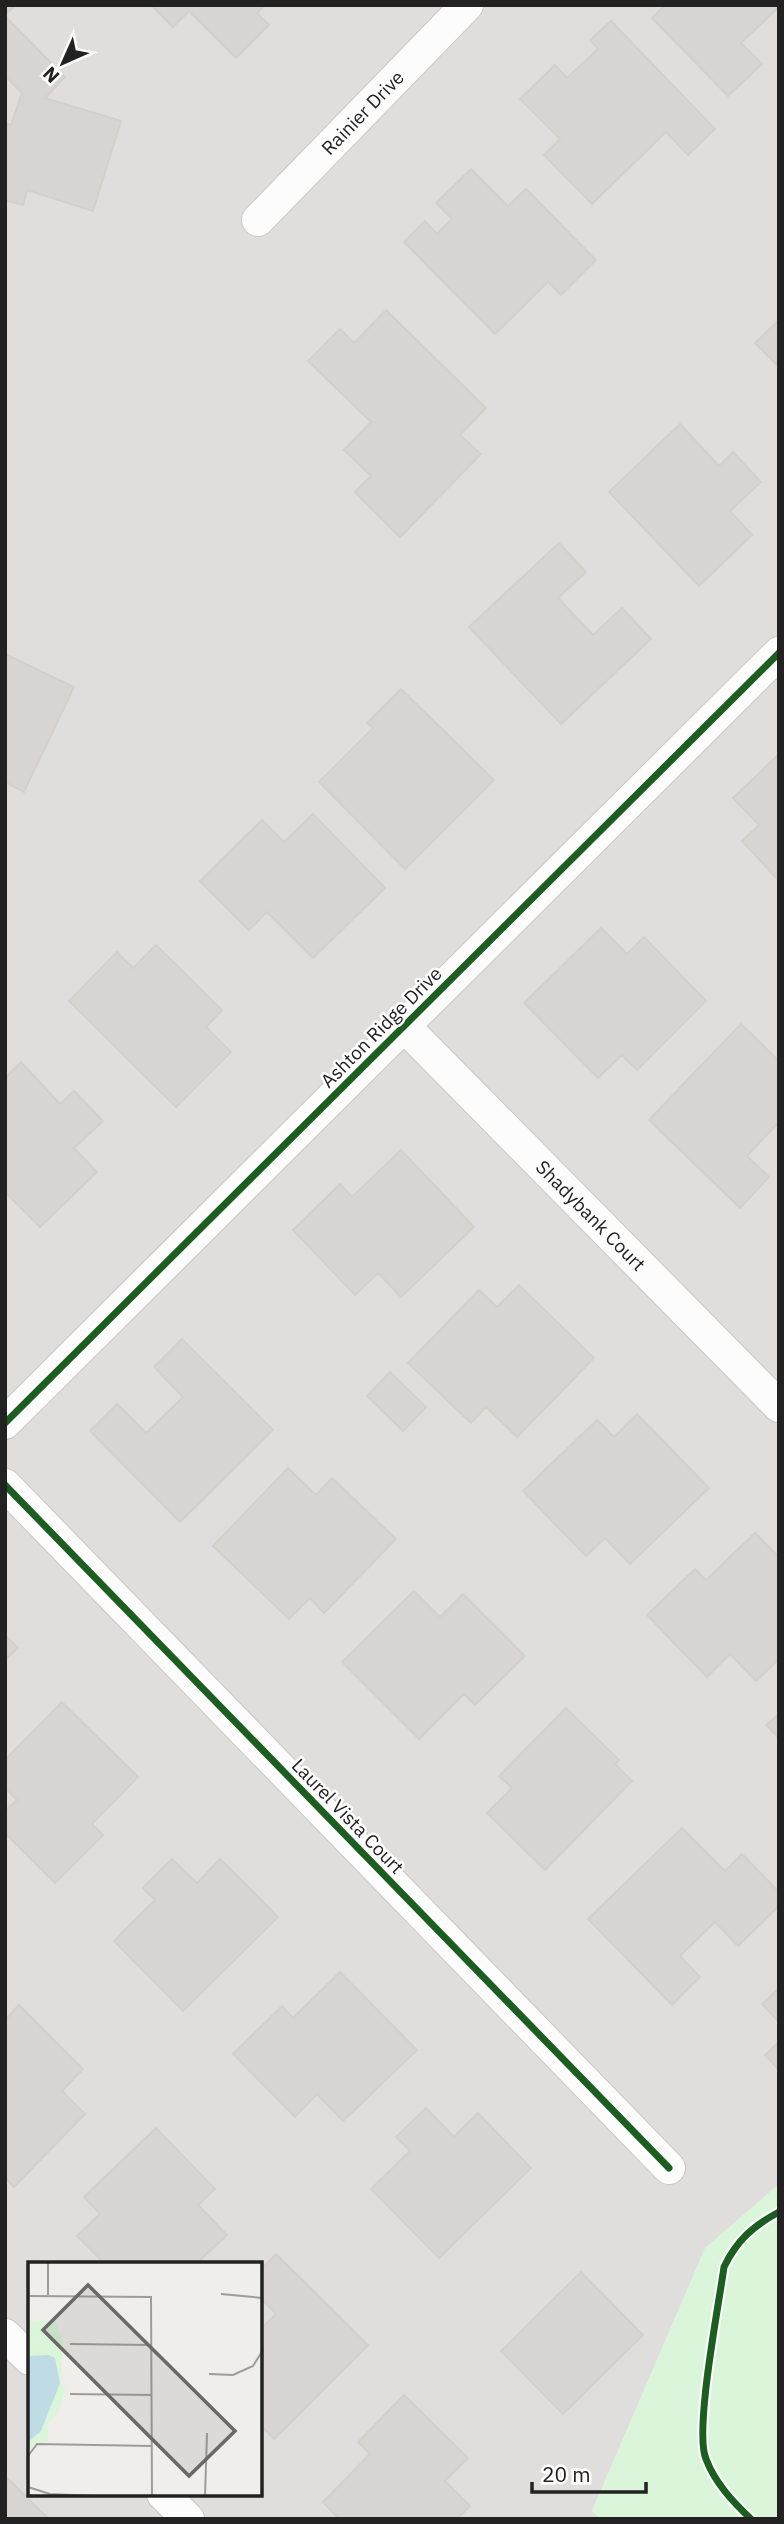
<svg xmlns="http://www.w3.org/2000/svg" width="784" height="2524" font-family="'IBM Plex Sans',sans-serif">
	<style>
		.residential { fill: #dfdedc; fill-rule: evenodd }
		.park { fill: #daf5da }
		.building { fill: #d7d4d2; stroke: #d3d0cc; stroke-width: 2 }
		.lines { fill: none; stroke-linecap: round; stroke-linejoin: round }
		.minor-casing { stroke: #c9c8c7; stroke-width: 34 }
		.path { stroke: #dccecd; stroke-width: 4.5; stroke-dasharray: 3.5 3.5; stroke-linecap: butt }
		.minor { stroke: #fdfcfc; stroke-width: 32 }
		.cycleway-casing { stroke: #fff; stroke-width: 11 }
		.cycleway { stroke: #1b5e20; stroke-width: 7 }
		.labels { text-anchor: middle; stroke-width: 5; stroke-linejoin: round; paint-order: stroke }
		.street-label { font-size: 19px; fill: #222; stroke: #fff }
		.inset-road { fill: none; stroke: #9e9c9b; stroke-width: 2 }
		.view { fill: #6a6968; fill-opacity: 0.15; stroke: #6a6968; stroke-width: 3.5 }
		.inset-edge { fill: none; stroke: #222; stroke-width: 3.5 }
	</style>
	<rect width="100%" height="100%" fill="#f0eeeb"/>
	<path class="residential" d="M5 5H779V2184L705 2249 592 2511 601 2519H5ZM30 2263H261V2494H30Z"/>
	<path class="park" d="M779 2184V2519H601L592 2511 705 2248Z"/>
	<path class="building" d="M5 5H16L5 15Z
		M151 5H265L257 13 269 25 236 58 189 11 173 27Z
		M665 5H779V7L741 43 762 64 728 96 652 18Z
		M5 16 65 77 45 98 121 121 93 211 27 190 23 205 5 200V123L11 125 22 93 5 76Z
		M611 21 715 129 688 155 666 132 592 204 544 155 560 139 520 99 555 65 567 78 598 49 590 40Z
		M471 169 508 206 526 189 596 260 561 295 548 282 495 334 404 242 425 221 437 234 452 219 436 203Z
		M386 310 486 408 460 435 481 454 400 537 355 492 371 476 344 450 371 422 308 361 340 329 354 343Z
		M779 320V367L755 343Z
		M680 424 719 466 733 452 761 482 730 511 752 535 699 586 609 492Z
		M559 543 586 572 558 598 593 635 622 608 651 639 561 724 469 627Z
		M5 654 74 687 24 792 5 782Z
		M401 689 494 780 405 869 319 782 373 728 367 723Z
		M779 754V881L742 841 759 825 733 798Z
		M313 814 385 888 313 958 267 912 249 930 200 881 262 820 284 842Z
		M601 928 627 954 644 937 706 1001 637 1070 622 1055 598 1078 524 1003Z
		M156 945 222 1010 206 1027 231 1052 176 1107 69 1001 117 952 133 968Z
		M741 1024 779 1061V1127L776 1125 747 1156 769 1177 740 1208 649 1120Z
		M21 1062 60 1104 74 1091 103 1121 74 1148 97 1172 40 1227 5 1192V1078Z
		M401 1150 474 1227 401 1297 378 1273 355 1295 293 1230 340 1184 352 1197Z
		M519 1285 594 1358 517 1437 486 1407 471 1423 408 1363 479 1290 497 1307Z
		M182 1339 273 1430 180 1522 90 1431 117 1404 146 1433 183 1397 154 1367Z
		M390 1372 426 1407 403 1431 367 1396Z
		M637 1414 709 1488 630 1564 605 1538 586 1556 523 1491 597 1420 614 1437Z
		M288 1468 316 1495 332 1478 396 1539 324 1613 310 1598 289 1619 213 1546Z
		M755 1533 779 1557V1659L756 1681 730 1654 707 1677 647 1615 695 1569 706 1580Z
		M414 1591 440 1617 463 1594 525 1656 475 1705 464 1694 419 1739 342 1662Z
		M5 1635 18 1648 5 1660Z
		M62 1702 138 1777 92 1824 103 1835 55 1883 5 1833V1811L17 1800 5 1788V1760Z
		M566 1708 619 1760 615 1764 632 1781 545 1870 487 1813 512 1788 499 1776Z
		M779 1714V1738L766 1725Z
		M682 1828 725 1871 742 1854 779 1892V1906L738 1946 715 1922 680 1956 700 1977 672 2005 588 1919Z
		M172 1859 197 1883 220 1859 278 1917 183 2011 114 1941 155 1900 143 1888Z
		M340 1972 417 2050 343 2121 317 2094 295 2117 233 2054 282 2006 293 2018Z
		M779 1988V2022L762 2004Z
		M19 2005 83 2069 62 2091 85 2114 14 2187 5 2178V2020Z
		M779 2042V2070L765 2055Z
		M426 2108 454 2137 478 2113 531 2168 439 2258 371 2189 410 2151 396 2137Z
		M156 2128 215 2189 198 2205 227 2235 197 2263H104L77 2236 100 2214 84 2197Z
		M276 2254 368 2345 274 2439 261 2426V2329L276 2314 261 2298V2270Z
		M581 2272 643 2335 563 2414 501 2351Z
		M404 2395 468 2458 445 2481 470 2506 457 2519H339L323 2502 370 2454 358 2442Z
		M7 2478 49 2519H5Z"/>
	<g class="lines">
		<defs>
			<g id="minor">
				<path id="s1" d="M258 220 467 5"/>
				<path id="s2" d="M404 1026 779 1406"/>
				<path d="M5 1423 779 653"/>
				<path d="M5 1485 669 2168"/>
				<path d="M5 2335 30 2359"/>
				<path d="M163 2494 188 2519"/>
			</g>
		</defs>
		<use href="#minor" class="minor-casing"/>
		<path class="path" d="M751 2519C733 2502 715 2483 706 2459 694 2431 719 2304 724 2267 737 2240 753 2226 779 2212"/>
		<use href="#minor" class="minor"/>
		<defs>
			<path id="cycleway" d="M5 1423 779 653
				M5 1485 669 2168
				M751 2519C733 2502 715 2483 706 2459 694 2431 719 2304 724 2267 737 2240 753 2226 779 2212"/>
		</defs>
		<use href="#cycleway" class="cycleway-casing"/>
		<use href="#cycleway" class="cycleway"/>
	</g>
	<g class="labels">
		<g class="street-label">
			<text dy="7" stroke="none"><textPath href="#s1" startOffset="150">Rainier Drive</textPath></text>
			<text transform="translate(381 1027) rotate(-45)" y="7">Ashton Ridge Drive</text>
			<text dy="7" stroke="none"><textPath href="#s2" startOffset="266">Shadybank Court</textPath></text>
			<text transform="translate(348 1816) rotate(46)" y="7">Laurel Vista Court</text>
		</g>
	</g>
	<g transform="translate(28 2262)">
		<rect width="234" height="234" fill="#f0eeeb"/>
		<path d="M27 58 35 79 33 121 37 127 31 150 20 161V180L7 181 0 190V81L7 79H0V59Z" fill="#daf5da"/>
		<path d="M20 93 27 96 32 121 13 169 0 180V94Z" fill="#bfdbe3"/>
		<path class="inset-road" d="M20 0V33M193 32 235 36M0 34 123 35 124 234M42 82 124 83M181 112 205 113 225 104 235 88M42 132 124 133M0 194 9 182 124 184M0 225 22 232 65 234M177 234 179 171"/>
		<path class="view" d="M60 23 207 169 161 214 15 68Z"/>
		<rect width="234" height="234" class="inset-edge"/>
	</g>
	<rect width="784" height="2524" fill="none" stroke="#222222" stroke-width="14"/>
	<g transform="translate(63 63) rotate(225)" stroke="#ffffff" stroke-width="5" paint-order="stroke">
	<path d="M0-5L12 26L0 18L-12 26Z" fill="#222222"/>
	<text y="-10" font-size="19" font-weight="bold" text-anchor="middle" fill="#222222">N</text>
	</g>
	<path d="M532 2482v10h114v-10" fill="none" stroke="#222222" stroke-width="3.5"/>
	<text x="542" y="2482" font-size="21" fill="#222222" stroke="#ffffff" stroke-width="5" paint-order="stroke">20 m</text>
</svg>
